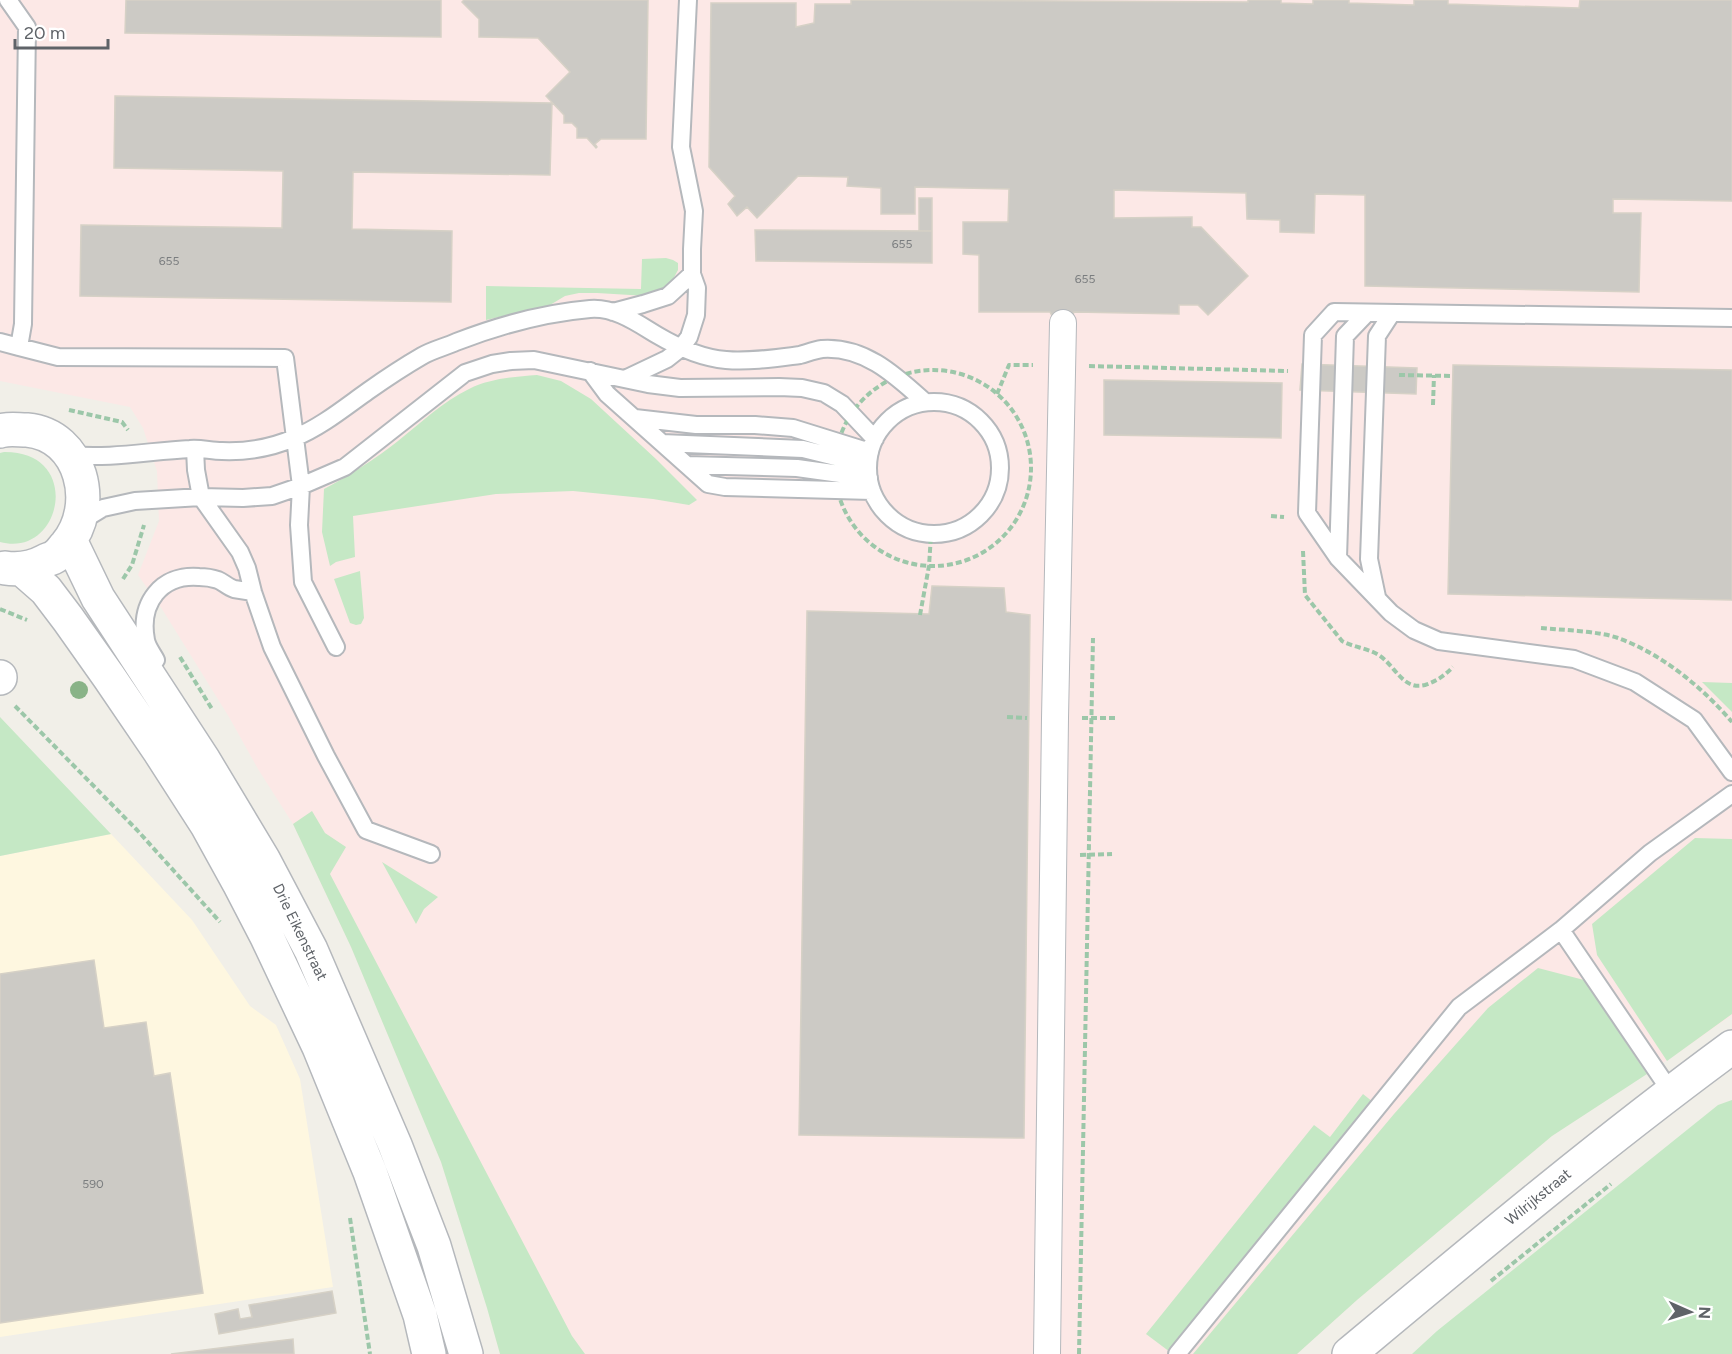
<svg xmlns="http://www.w3.org/2000/svg" width="1732" height="1354" font-family="Figtree,sans-serif">
	<style>
		.commercial { fill: #fef7e0 }
		.medical { fill: #fce8e6 }
		.green { fill: #c5e8c5 }
		.building { fill: #cccac5; stroke: #d6d1c6; stroke-width: 1.5 }
		.lines { fill: none; stroke-linecap: round; stroke-linejoin: round }
		.service-casing { stroke: #b5b8bc; stroke-width: 20 }
		.pedestrian-casing { stroke: #b5b8bc; stroke-width: 28 }
		.minor-casing { stroke: #b5b8bc; stroke-width: 36 }
		.tertiary-casing { stroke: #b5b8bc; stroke-width: 36 }
		.path { stroke: #9cc7a9; stroke-width: 4; stroke-dasharray: 6 3; stroke-linecap: butt }
		.service { stroke: #fff; stroke-width: 16 }
		.pedestrian { stroke: #fff; stroke-width: 26 }
		.minor { stroke: #fff; stroke-width: 33 }
		.tertiary { stroke: #fff; stroke-width: 33 }
		.tree { fill: #89b387 }
		.labels { text-anchor: middle; stroke-width: 4.5; stroke-linejoin: round; paint-order: stroke }
		.number-label { font-size: 12px; fill: #7a7d7f }
		.street-label { font-size: 15px; fill: #5f6368; stroke: #fff }
	</style>
	<rect width="100%" height="100%" fill="#f1efe8"/>
	<path class="commercial" d="M111 834 192 920 250 1006 276 1025 300 1079 333 1287 0 1337V856Z"/>
	<path class="medical" d="M0 0H1732V1015L1681 1051 1552 1136 1357 1300 1297 1354H500L485 1300 441 1162 351 947 293 824 258 769 229 717 162 609 138 575 159 521 157 471 143 428 130 407 0 381Z"/>
	<path class="green" d="M666 258 673 260 678 263V270L671 283 659 292 647 296 597 293H579L565 296 550 305 486 320V286L641 289 642 259Z
		M537 375 561 381 591 399 656 459 697 500 689 505 653 499 573 491 496 494 353 516 355 557 336 562 330 566 322 532 324 489C350 475 375 459 398 441 422 422 442 402 469 389 491 378 514 377 537 375Z
		M4 452C84 451 62 559 0 542V453Z
		M360 571 364 618 361 624 356 625 350 623 334 579Z
		M1702 682 1732 683V712Z
		M0 717 111 834 0 856Z
		M312 811 325 833 346 847 330 874 572 1336 585 1354H500L487 1308 441 1162 351 947 293 824Z
		M1695 838 1732 839V1014L1667 1061 1597 955 1592 924Z
		M382 862 438 897 424 909 416 924Z
		M1538 968 1584 980 1647 1074 1552 1136 1357 1300 1297 1354H1193L1394 1114 1488 1008Z
		M1363 1094 1373 1102 1170 1352 1146 1334 1314 1125 1330 1137Z
		M1732 1100V1354H1412L1437 1331 1718 1105Z"/>
	<path class="building" d="M126 0H441V37L125 33Z
		M464 0H648L646 139H601L595 144 597 147 596 148 587 138H577V128L572 123H564V115L546 96 570 72 538 38 479 37V19L462 2Z
		M851 0 1248 2V0H1281V3L1313 4V0H1349V3L1414 5V0H1448V4L1579 8 1580 0H1732V201L1613 199V213H1641L1639 292 1365 286V195L1315 194 1314 233 1280 232V220L1247 219 1246 193 1114 190V218L1192 217V227H1201L1248 276 1208 315 1198 305H1179V314L1074 312 1071 319 1054 320 1050 312H979V255L963 254V222H1008L1009 189 915 187V214H881V188L847 186 848 177 798 176 757 218 747 207 737 216 728 204 735 196 709 167 711 3H796V27L814 23 815 4H851Z
		M115 96 552 103 550 175 353 172 352 229 452 231 451 302 80 296 81 225 282 228 283 171 114 168Z
		M919 198H932V231H919Z
		M755 230 932 231V263L756 261Z
		M1302 364 1417 368 1416 394 1300 390Z
		M1453 365 1732 370V600L1448 594Z
		M1104 380 1282 383 1281 438 1104 435Z
		M932 586 1004 588 1006 612 1030 615 1024 1138 799 1135 807 611 929 614Z
		M94 960 104 1028 146 1022 154 1076 170 1073 203 1293 0 1323V974Z
		M332 1291 336 1313 219 1334 215 1314 238 1309 240 1319 252 1317 249 1305Z
		M293 1339 294 1354H171Z"/>
	<g class="lines">
		<defs>
			<path id="service" d="M8 0 27 27 23 324 19 347 58 357 285 358 301 486 299 525 303 582 336 647
				M613 312 643 304 668 296 692 274
				M1732 318 1334 312 1313 335 1307 513 1338 558 1391 613 1414 630 1439 641 1574 659 1635 682 1694 720 1732 772
				M0 342 19 347
				M590 371 607 394 708 484 725 487 872 491
				M627 378 667 359 681 348 689 337 696 315 697 288 692 274V249L694 211 681 147 688 0
				M868 468a66 66 0 1 1 132 0a66 66 0 1 1-132 0Z
				M635 418 696 425H755L793 428 870 452
				M662 443 803 449 868 465
				M195 449 196 470 201 497 240 552 247 568 253 592 272 647 326 756 366 830 431 854
				M70 455C110 459 150 451 190 449 201 448 211 451 222 451 247 452 271 448 294 438 321 427 344 408 368 391 385 379 403 367 422 356 432 350 445 347 456 342 500 325 543 313 590 309 615 307 637 323 657 335 679 348 701 358 726 360 750 362 776 358 800 355 807 353 815 350 822 349 865 346 896 376 925 402
				M687 465 797 468 869 478
				M80 522 103 508 135 501 201 497 243 498 272 496 301 486 345 467 465 373 492 364 511 361 534 360 648 384 680 388 779 387 802 388 824 393 842 404 875 439
				M1338 558 1345 336 1367 313
				M1377 597 1369 559 1377 336 1392 313
				M156 660C153 654 147 647 146 640 139 603 161 574 199 577 205 577 212 578 218 580 223 582 228 587 234 589 240 590 247 591 253 592
				M1671 1092 1561 930 1650 853 1732 794
				M1177 1354 1459 1007 1561 930"/>
			<path id="pedestrian" d="M1047 1354 1055 718 1063 323"/>
			<path id="minor" d="M0 677V678
				M1349 1354C1475 1249 1600 1144 1732 1047"/>
			<path id="tertiary" d="M0 431C9 428 18 430 27 430 82 435 99 506 66 545 63 548 61 552 57 555 54 558 49 559 45 561 32 568 19 570 5 568
				M70 540 98 598 203 759 263 859 311 950 395 1145 434 1246 466 1354
				M22 569 46 590 68 619 109 677 160 752 207 825 239 883 267 937 319 1047 370 1172 420 1315 429 1354"/>
		</defs>
		<use href="#service" class="service-casing"/>
		<use href="#pedestrian" class="pedestrian-casing"/>
		<use href="#minor" class="minor-casing"/>
		<use href="#tertiary" class="tertiary-casing"/>
		<path class="path" d="M1089 366 1288 371
			M835 468a98 98 0 1 1 196 0a98 98 0 1 1-196 0Z
			M1399 375 1452 376
			M997 394 1009 365H1033
			M1433 405 1434 375
			M69 410 122 422 128 430
			M1271 516 1284 517
			M1303 551 1305 595 1342 641C1353 647 1366 648 1377 654 1395 664 1402 691 1425 685 1437 681 1444 676 1453 667
			M123 579 132 565 144 525
			M0 609 27 620
			M920 615 929 566 931 535
			M1541 628C1563 630 1598 631 1618 638 1662 654 1702 687 1732 722
			M180 657 212 709
			M15 706 137 830 220 922
			M1007 717 1027 718
			M1082 718H1115
			M1080 855 1112 854
			M350 1218 370 1354
			M1491 1281 1611 1184
			M1079 1354 1093 638"/>
		<use href="#service" class="service"/>
		<use href="#pedestrian" class="pedestrian"/>
		<use href="#minor" class="minor"/>
		<use href="#tertiary" class="tertiary"/>
	</g>
	<circle class="tree" cx="79" cy="690" r="9"/>
	<g class="labels">
		<g class="number-label">
			<text x="902" y="248">655</text>
			<text x="169" y="265">655</text>
			<text x="1085" y="283">655</text>
			<text x="93" y="1188">590</text>
		</g>
		<g class="street-label">
			<text transform="translate(300 932) rotate(64)" y="5">Drie Eikenstraat</text>
			<text transform="translate(1538 1197) rotate(-39)" y="5">Wilrijkstraat</text>
		</g>
	</g>
	<g transform="translate(1690 1312) rotate(93)" stroke="#ffffff" stroke-width="4.5" paint-order="stroke">
	<path d="M0-4.5L10 22L0 15L-10 22Z" fill="#5f6368"/>
	<text y="-9" font-size="16" font-weight="bold" text-anchor="middle" fill="#5f6368">N</text>
	</g>
	<path d="M15 39v9h93v-9" fill="none" stroke="#5f6368" stroke-width="3"/>
	<text x="24" y="39" font-size="18" fill="#5f6368" stroke="#ffffff" stroke-width="4.5" paint-order="stroke">20 m</text>
</svg>
